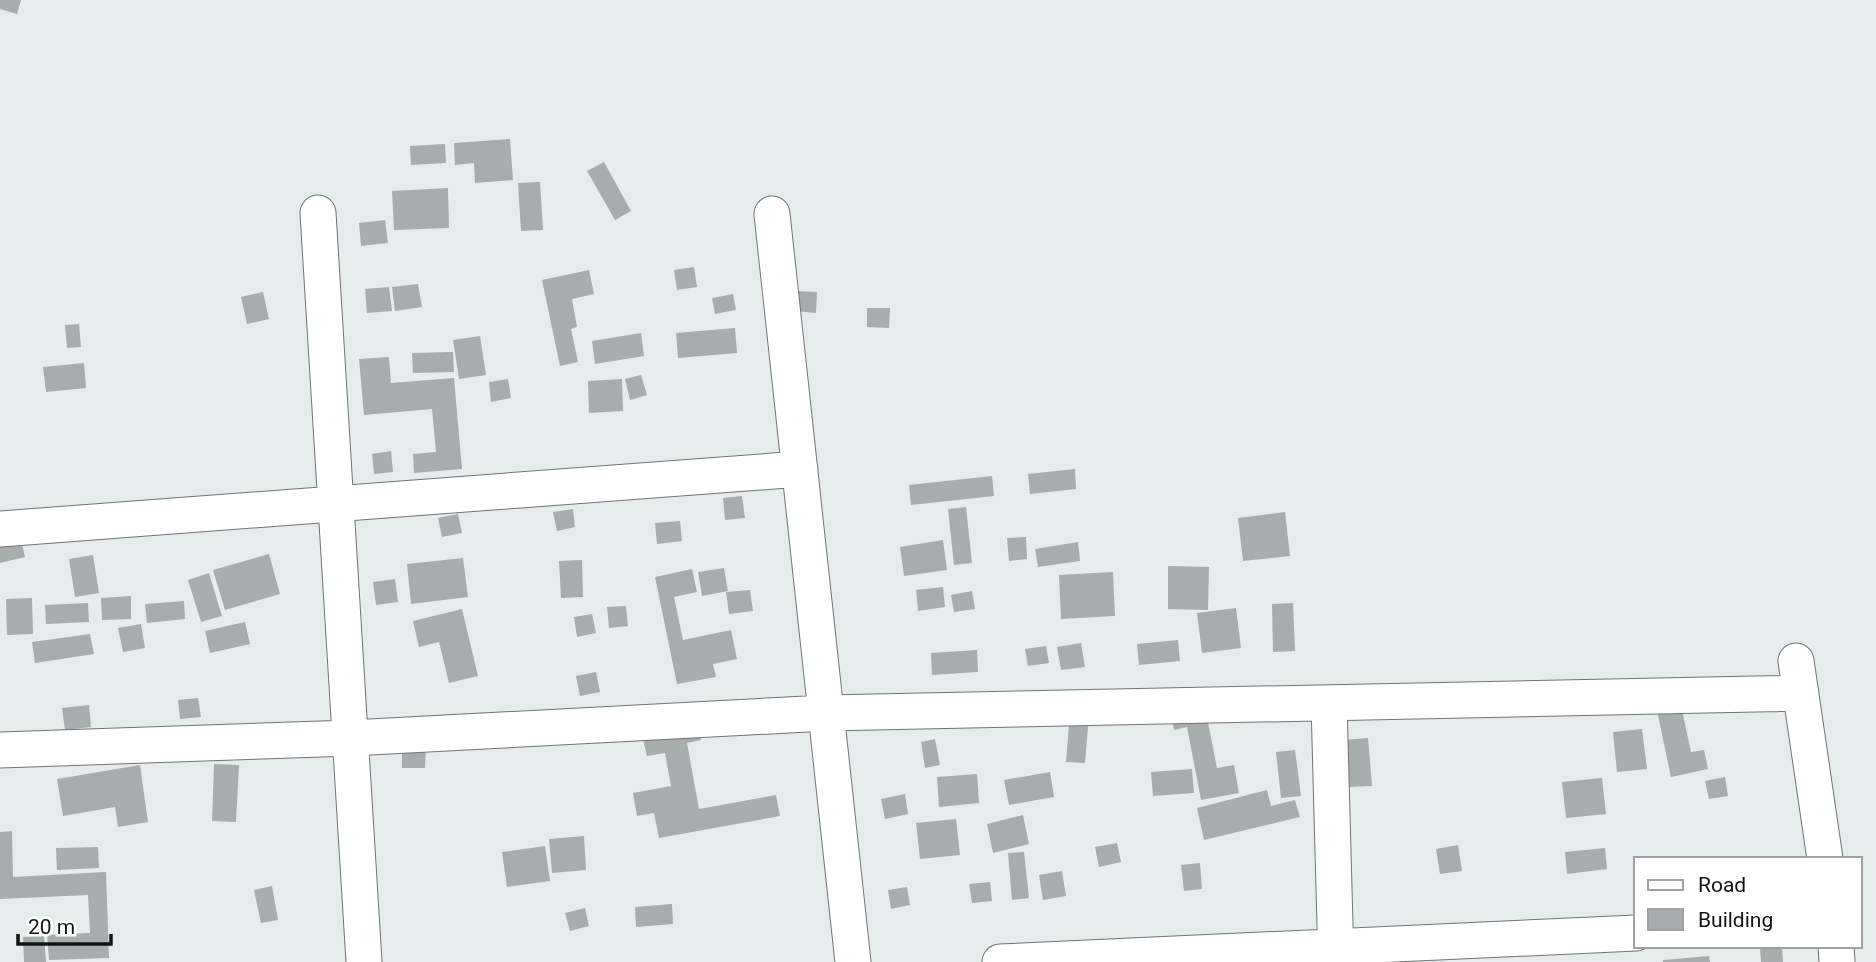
<svg xmlns="http://www.w3.org/2000/svg" width="1876" height="962" font-family="Roboto,sans-serif">
	<style>
		.building { fill: #a7adac }
		.lines { fill: none; stroke-linecap: round; stroke-linejoin: round }
		.minor-casing { stroke: #6f7574; stroke-width: 37 }
		.minor { stroke: #fff; stroke-width: 35 }
	</style>
	<rect width="100%" height="100%" fill="#e5eceb"/>
	<path class="building" d="M0 0H21L17 14 0 9Z
		M510 139 513 180 475 183 474 163 455 165 454 143Z
		M445 144 446 163 411 165 410 146Z
		M604 162 631 211 615 220 587 171Z
		M540 182 543 230 521 231 518 183Z
		M448 188 449 228 394 230 392 191Z
		M385 220 388 243 361 246 359 223Z
		M694 267 697 287 677 290 674 270Z
		M589 270 594 294 572 299 577 327 571 329 578 362 560 366 542 280Z
		M418 284 422 307 395 311 392 287Z
		M389 287 392 311 367 313 365 289Z
		M795 291 817 292 816 313 794 311Z
		M263 292 269 319 247 324 241 297Z
		M733 294 736 310 715 314 712 298Z
		M867 308H890L889 328 867 327Z
		M79 324 81 347 67 348 65 325Z
		M735 328 737 353 678 358 676 333Z
		M641 333 644 356 595 364 592 341Z
		M480 336 486 375 459 379 453 340Z
		M453 352 454 372 413 373 412 353Z
		M389 357 391 383 454 378 462 469 414 473 413 454 436 452 432 409 364 415 359 359Z
		M84 363 86 388 46 392 43 367Z
		M641 375 647 395 630 400 625 379Z
		M508 379 511 398 491 402 489 382Z
		M622 379 623 411 589 413 588 381Z
		M391 451 393 472 374 474 372 454Z
		M1075 469 1076 489 1030 494 1028 474Z
		M992 476 994 496 911 505 909 485Z
		M742 496 745 518 725 520 723 498Z
		M966 507 972 563 954 565 948 509Z
		M573 509 575 527 557 531 553 512Z
		M1285 512 1290 556 1243 561 1238 518Z
		M458 514 462 533 442 537 438 518Z
		M680 521 682 541 657 544 655 523Z
		M20 535 25 557 0 563V539Z
		M1026 537 1027 559 1009 561 1007 538Z
		M943 540 947 570 904 576 900 547Z
		M1078 542 1080 561 1038 567 1035 549Z
		M269 554 280 594 225 610 213 570Z
		M93 555 99 593 75 597 69 559Z
		M463 558 468 597 411 604 407 564Z
		M582 560 583 597 561 598 559 561Z
		M1168 566 1209 567 1208 610 1168 609Z
		M724 568 728 591 702 596 698 572Z
		M692 569 697 592 674 597 683 640 731 630 737 659 713 664 716 677 677 684 655 577Z
		M1113 572 1115 616 1061 619 1059 575Z
		M209 573 222 616 201 622 188 580Z
		M395 579 398 602 376 605 373 582Z
		M943 587 945 607 918 611 916 590Z
		M750 590 753 611 729 614 726 592Z
		M972 591 975 609 954 612 951 595Z
		M131 596V619L102 620 101 598Z
		M32 598 33 634 7 635 6 599Z
		M184 601 185 619 147 623 145 604Z
		M88 603 89 622 46 624 45 605Z
		M1293 603 1295 651 1273 652 1272 604Z
		M626 606 628 626 609 628 607 607Z
		M1236 608 1241 648 1202 653 1197 613Z
		M462 609 478 676 449 683 439 642 419 647 413 621Z
		M592 614 596 633 577 637 574 617Z
		M245 622 250 644 210 653 205 631Z
		M141 624 145 648 123 652 118 628Z
		M90 634 94 654 35 663 32 642Z
		M1178 640 1180 661 1139 665 1137 644Z
		M1081 643 1085 667 1061 670 1057 647Z
		M1046 646 1049 663 1028 666 1025 649Z
		M977 650 978 672 932 675 931 653Z
		M596 672 600 692 580 696 576 676Z
		M1675 677 1691 752 1704 750 1708 769 1671 777 1651 682Z
		M198 698 201 717 180 719 178 700Z
		M1204 702 1217 768 1234 765 1239 793 1201 800 1187 727 1174 730 1170 708Z
		M89 705 91 727 65 730 62 708Z
		M1070 713 1089 715 1085 763 1066 762Z
		M699 729 701 740 687 743 699 809 776 795 780 816 659 838 654 813 637 816 633 793 671 786 665 753 647 756 643 739Z
		M1642 729 1647 769 1617 772 1613 732Z
		M1368 738 1372 786 1348 787 1344 740Z
		M935 739 940 765 925 768 921 742Z
		M402 746H426L425 768H402Z
		M1295 750 1301 796 1281 798 1276 752Z
		M214 764 239 765 236 822 212 821Z
		M140 765 148 822 118 827 115 807 63 816 57 779Z
		M1192 769 1194 793 1153 796 1151 772Z
		M1050 772 1054 797 1009 805 1004 780Z
		M977 774 979 803 939 807 937 777Z
		M1725 777 1728 796 1709 799 1705 781Z
		M1602 778 1606 814 1566 818 1562 782Z
		M1267 790 1271 806 1295 800 1300 817 1204 840 1197 808Z
		M905 794 908 814 885 819 881 799Z
		M1023 815 1029 844 993 853 987 824Z
		M956 819 960 855 920 859 916 823Z
		M12 831 13 877 106 872 109 958 49 960 47 935 90 933 88 895 0 899V832Z
		M584 836 586 870 552 873 549 839Z
		M1117 843 1121 862 1099 867 1095 847Z
		M1458 845 1462 871 1440 874 1436 849Z
		M545 846 550 881 507 887 502 852Z
		M98 847 99 868 57 870 56 848Z
		M1605 848 1607 869 1567 874 1565 852Z
		M1024 852 1029 898 1012 900 1008 853Z
		M1200 863 1202 889 1184 891 1181 865Z
		M1062 871 1066 896 1043 900 1039 875Z
		M990 882 992 901 972 903 969 884Z
		M272 886 278 920 261 923 254 890Z
		M907 887 910 905 891 909 888 890Z
		M672 904 673 924 636 927 635 907Z
		M585 908 589 926 570 931 565 913Z
		M44 935 46 962H24L23 937Z
		M1782 947 1783 962H1761L1760 948Z
		M1709 956 1710 962H1663V960Z"/>
	<g class="lines">
		<defs>
			<path id="minor" d="M318 213 364 962
				M772 214 853 962
				M0 529 800 469
				M1796 661 1825 859
				M1329 703 1336 962
				M0 750 351 738 826 713 1801 693
				M1836 946 1837 962
				M1000 962 1636 933"/>
		</defs>
		<use href="#minor" class="minor-casing"/>
		<use href="#minor" class="minor"/>
	</g>
	<rect x="1634" y="857" width="228" height="91" fill="#ffffff" stroke="#a0a1a1" stroke-width="2"/>
	<rect x="1648" y="880" width="35" height="10" fill="#ffffff" stroke="#a0a1a1" stroke-width="2"/>
	<text x="1698" y="892" font-size="21" fill="#121414">Road</text>
	<rect x="1648" y="909" width="35" height="21" fill="#a7adac" stroke="#a0a1a1" stroke-width="2"/>
	<text x="1698" y="927" font-size="21" fill="#121414">Building</text>
	<path d="M18 934v10h93v-10" fill="none" stroke="#121414" stroke-width="3.5"/>
	<text x="28" y="934" font-size="21" fill="#121414" stroke="#ffffff" stroke-width="5" paint-order="stroke">20 m</text>
</svg>
